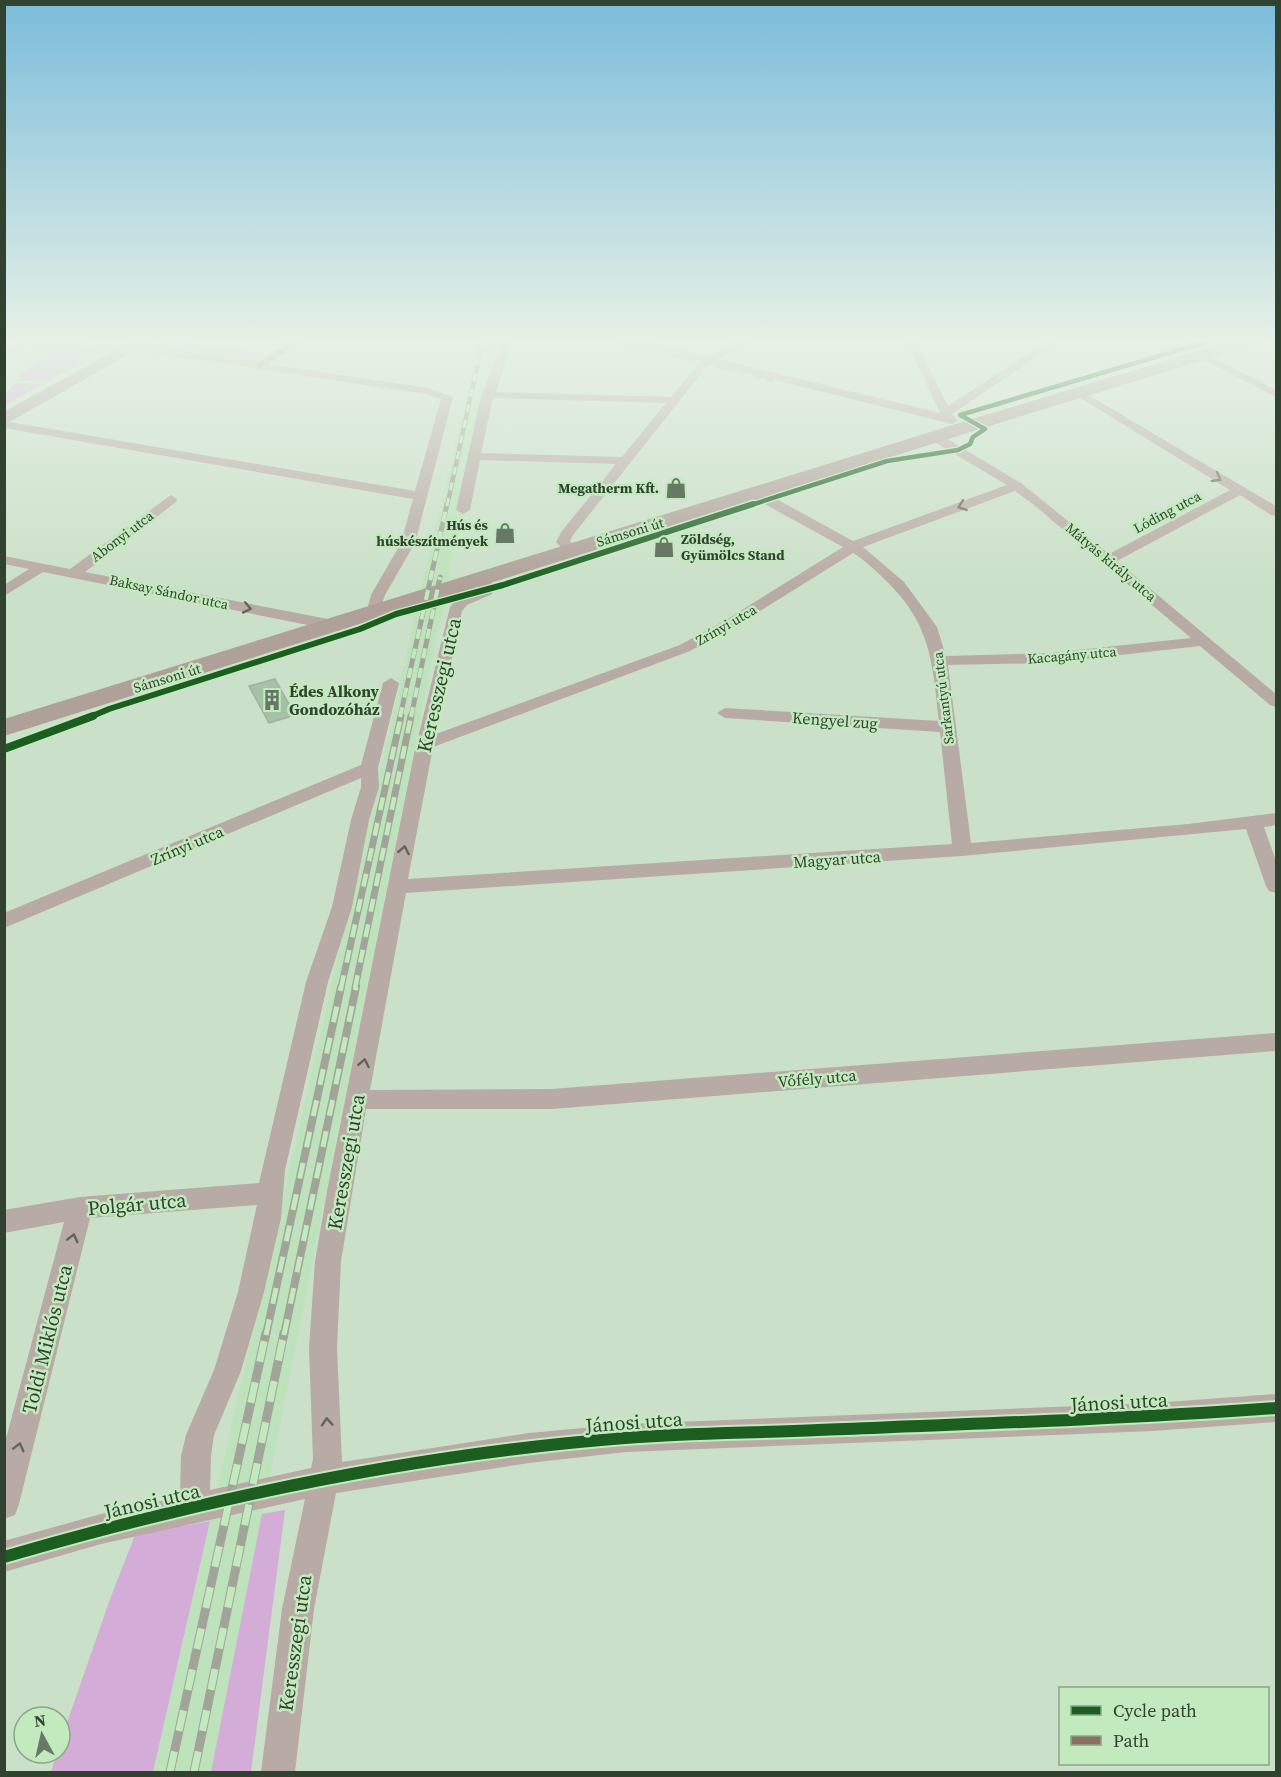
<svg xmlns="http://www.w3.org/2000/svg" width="1281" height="1777" font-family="'Source Serif 4',serif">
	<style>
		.built { fill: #bee2bb }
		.green { fill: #d3add8 }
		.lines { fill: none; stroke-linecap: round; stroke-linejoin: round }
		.stream { stroke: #76c8c7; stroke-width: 4 }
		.building { fill: #a6c2a4; stroke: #a0b19e; stroke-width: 1.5 }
		.street { fill: #b8aaa4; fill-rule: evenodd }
		.primary { fill: #afa19a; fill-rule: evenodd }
		.rail-far4-casing { stroke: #a1a499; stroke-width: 4.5 }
		.rail-far3-casing { stroke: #a1a499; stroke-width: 5 }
		.rail-far2-casing { stroke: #a1a499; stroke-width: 7 }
		.rail-far1-casing { stroke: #a1a499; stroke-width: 8 }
		.rail-casing { stroke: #a1a499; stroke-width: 9 }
		.rail-far4 { stroke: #c2eabe; stroke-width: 3; stroke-dasharray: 8; stroke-linecap: butt }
		.rail-far3 { stroke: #c2eabe; stroke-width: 4; stroke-dasharray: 10; stroke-linecap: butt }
		.rail-far2 { stroke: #c2eabe; stroke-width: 4.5; stroke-dasharray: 13; stroke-linecap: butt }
		.rail-far1 { stroke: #c2eabe; stroke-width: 5; stroke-dasharray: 16; stroke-linecap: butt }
		.rail { stroke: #c2eabe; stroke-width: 7; stroke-dasharray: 21; stroke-linecap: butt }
		.quiet { stroke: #8d6e63; stroke-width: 4; stroke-dasharray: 7 4; stroke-linecap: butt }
		.cycleway-far3-casing { stroke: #c2eabe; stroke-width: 7 }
		.cycleway-far2-casing { stroke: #c2eabe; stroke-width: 9 }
		.cycleway-far1-casing { stroke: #c2eabe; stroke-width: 11 }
		.cycleway-casing { stroke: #c2eabe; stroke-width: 16 }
		.cycleway-far3 { stroke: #1b5e20; stroke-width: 4.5 }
		.cycleway-far2 { stroke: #1b5e20; stroke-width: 6 }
		.cycleway-far1 { stroke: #1b5e20; stroke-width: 8 }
		.cycleway { stroke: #1b5e20; stroke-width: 12 }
		.oneway { stroke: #616659 }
		.labels { text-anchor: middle; stroke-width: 5; stroke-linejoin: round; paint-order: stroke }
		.far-poi-label { font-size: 14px; font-weight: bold; fill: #324230; stroke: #c2eabe; text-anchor: end }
		.far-street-label { font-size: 14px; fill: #324230; stroke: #c2eabe }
		.poi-label { font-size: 16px; font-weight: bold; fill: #324230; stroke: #c2eabe; text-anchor: start }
		.street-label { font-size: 16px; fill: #324230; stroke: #c2eabe }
		.near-street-label { font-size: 20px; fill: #324230; stroke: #c2eabe }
	</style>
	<rect width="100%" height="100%" fill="#cae0c8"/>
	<path class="built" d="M478 339H496L211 1772H153Z"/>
	<path class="green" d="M43 339 84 342 88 339 78 349 27 347Z
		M168 339H181L178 341 267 355 287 341 276 339 289 342 260 361 252 362 152 348Z
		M87 345H113L92 357 87 356 80 360 84 361 46 382 14 381 50 350 80 351Z
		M16 383 43 384 5 405V393Z
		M285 1510 251 1772H211L262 1514Z
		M210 1521 153 1772H51L57 1753H60V1743L110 1599 135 1535Z"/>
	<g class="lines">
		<path class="stream" d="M612 340 620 342
			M626 343 636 346
			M648 349 656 351
			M660 352 666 353
			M670 354 694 360
			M717 366 743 372
			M755 376 761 377
			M766 378 771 380"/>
	</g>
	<path class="building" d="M275 679 295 715 269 723 249 686Z"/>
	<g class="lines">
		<path class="street" d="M24 339H38L4 357V350Z
			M287 339 299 341 296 346 268 364 427 388 453 397 415 543 385 595 378 616H368L366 613 371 595 401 543 413 499 4 428V421L415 491 441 399 426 394 133 350 128 347 133 344 257 362 288 342Z
			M503 339H513L496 392 671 397 701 361 617 339H636L707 357 741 339H755L718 359 940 413 905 339H915L948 406 1051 339H1063L952 414 958 421 952 424 711 364 704 370 573 535 570 541 578 550 571 554 566 553 556 542 562 531 616 464 480 460 470 510 463 514 456 510 480 401ZM493 398 666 403 622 457 481 453Z
			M1204 353 1276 390V397L1200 358V354Z
			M1078 389 1276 506V516L1271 515 1240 495 1117 561 1276 694V707L1270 705 1200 646 1049 663 948 665 971 843 1188 824 1276 813V825L1264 827 1276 861V893L1269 891 1266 886 1246 829 962 856 406 893 370 1090 552 1089 1276 1033V1051L552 1109H366L341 1261 337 1348 342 1462 529 1433 626 1424 1153 1403 1276 1394V1422L1153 1431 626 1452 529 1463 336 1493 314 1609 295 1772H261L282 1609 305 1499 101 1544 4 1572V1541L101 1514 180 1497 181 1456 186 1435 214 1370 238 1292 257 1205 90 1218 19 1504 15 1515 4 1519V1446L64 1222 4 1233V1210L80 1197 259 1183 306 982 332 907 351 820 361 787V778L4 928V913L361 765 383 683 391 678 399 683 378 768 379 787 369 820 352 907 328 982 285 1170 281 1218 264 1292 241 1371 214 1435 211 1456 210 1490 311 1468 313 1459 309 1348 315 1261 328 1186 414 754 450 607 457 599 480 589 475 578 477 575H487L494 586 492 594 467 605 462 611 436 734 680 645 726 620 843 547 750 496 749 493 750 490H760L853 541 1007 485 931 440V434H939L1021 483 1109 554 1230 490 1074 394V390ZM1015 491 1034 505 1191 638 1049 653 946 656 937 627 904 582 863 547ZM853 553C862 558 870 566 878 573 930 620 932 656 939 721L725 708 717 713 725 718 940 732 952 844 408 879 433 747 690 651 736 626Z
			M171 495 177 499 176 502 85 572 333 620 341 625 338 628 333 630 43 572 4 596V585L29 569 4 564V556L70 569Z"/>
		<path class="primary" d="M135 339H156L4 425V412Z
			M1238 339H1265L1263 342 983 428 4 736V719L969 420Z"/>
		<defs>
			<path id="rail-far4" d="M447 506 483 339"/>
			<path id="rail-far3" d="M400 717 447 504
				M411 717 440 577"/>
			<path id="rail-far2" d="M341 988 401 716
				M355 988 411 716"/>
			<path id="rail-far1" d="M266 1335 341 987
				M284 1335 356 987"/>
			<path id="rail" d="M170 1772 266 1333
				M194 1772 284 1333"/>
		</defs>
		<use href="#rail-far4" class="rail-far4-casing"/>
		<use href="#rail-far3" class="rail-far3-casing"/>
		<use href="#rail-far2" class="rail-far2-casing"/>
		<use href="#rail-far1" class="rail-far1-casing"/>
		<use href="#rail" class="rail-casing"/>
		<use href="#rail-far4" class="rail-far4"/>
		<use href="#rail-far3" class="rail-far3"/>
		<use href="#rail-far2" class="rail-far2"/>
		<use href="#rail-far1" class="rail-far1"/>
		<use href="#rail" class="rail"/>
		<path class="quiet" d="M258 366 292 344 294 341 292 339"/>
		<defs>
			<path id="cycleway-far3" d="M748 506 887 461 958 450 970 444 973 437 985 429 960 415 1216 339"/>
			<path id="cycleway-far2" d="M90 717 109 709 360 629 396 614 503 585 753 504"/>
			<path id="cycleway-far1" d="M4 749 93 716"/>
			<path id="cycleway" d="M4 1557C204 1499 417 1454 625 1438 689 1433 754 1433 818 1430 971 1424 1124 1419 1276 1408"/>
		</defs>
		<use href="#cycleway-far3" class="cycleway-far3-casing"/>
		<use href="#cycleway-far2" class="cycleway-far2-casing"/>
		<use href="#cycleway-far1" class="cycleway-far1-casing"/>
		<use href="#cycleway" class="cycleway-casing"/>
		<use href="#cycleway-far3" class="cycleway-far3"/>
		<use href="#cycleway-far2" class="cycleway-far2"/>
		<use href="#cycleway-far1" class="cycleway-far1"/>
		<use href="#cycleway" class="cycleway"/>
	</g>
	<defs><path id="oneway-chevron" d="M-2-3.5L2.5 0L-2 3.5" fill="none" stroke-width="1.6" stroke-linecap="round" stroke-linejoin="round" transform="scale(1.5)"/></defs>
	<g class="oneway">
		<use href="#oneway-chevron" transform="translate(1217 478) rotate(31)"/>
		<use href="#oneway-chevron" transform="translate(962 506) rotate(160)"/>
		<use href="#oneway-chevron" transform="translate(247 608) rotate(11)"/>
		<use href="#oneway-chevron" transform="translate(404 850) rotate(-79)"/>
		<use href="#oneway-chevron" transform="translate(364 1063) rotate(-79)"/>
		<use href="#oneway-chevron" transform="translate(73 1238) rotate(-76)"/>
		<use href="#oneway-chevron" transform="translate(327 1422) rotate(-94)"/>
		<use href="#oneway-chevron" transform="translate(19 1447) rotate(-76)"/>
	</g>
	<linearGradient id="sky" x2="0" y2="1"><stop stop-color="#7abcdb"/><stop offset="0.58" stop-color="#e7f1e6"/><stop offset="1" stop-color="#e7f1e6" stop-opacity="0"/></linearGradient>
	<rect width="1281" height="588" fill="url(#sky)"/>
	<defs>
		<symbol id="shop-bare" viewBox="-9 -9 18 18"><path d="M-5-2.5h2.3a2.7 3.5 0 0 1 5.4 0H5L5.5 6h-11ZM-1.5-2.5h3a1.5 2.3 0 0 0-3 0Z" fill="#677965" stroke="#c2eabe" stroke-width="2.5" paint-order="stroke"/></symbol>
		<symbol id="building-bare" viewBox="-9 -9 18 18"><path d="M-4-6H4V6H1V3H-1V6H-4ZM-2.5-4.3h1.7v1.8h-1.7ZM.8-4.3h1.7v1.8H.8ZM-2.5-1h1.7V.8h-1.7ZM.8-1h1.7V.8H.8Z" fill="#677965" stroke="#c2eabe" stroke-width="2.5" paint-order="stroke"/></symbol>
	</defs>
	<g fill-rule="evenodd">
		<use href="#shop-bare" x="661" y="473" width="30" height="30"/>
		<use href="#shop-bare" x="490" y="518" width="30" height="30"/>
		<use href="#shop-bare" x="649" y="532" width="30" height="30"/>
		<use href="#building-bare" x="257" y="685" width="30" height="30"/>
	</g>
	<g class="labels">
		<g class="far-poi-label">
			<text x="659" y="493">Megatherm Kft.</text>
			<text x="488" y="530">Hús és<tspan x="488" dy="16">húskészítmények</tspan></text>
			<text x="681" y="544" text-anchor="start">Zöldség,<tspan x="681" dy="16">Gyümölcs Stand</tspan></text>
		</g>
		<g class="far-street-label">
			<text transform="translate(1167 512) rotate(-28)" y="5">Lóding utca</text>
			<text transform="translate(630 532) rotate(-17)" y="5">Sámsoni út</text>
			<text transform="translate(122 536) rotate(-37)" y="5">Abonyi utca</text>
			<text transform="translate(1111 562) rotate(40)" y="5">Mátyás király utca</text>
			<text transform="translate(169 592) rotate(12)" y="5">Baksay Sándor utca</text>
			<text transform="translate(726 625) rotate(-30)" y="5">Zrínyi utca</text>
			<text transform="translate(1072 655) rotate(-5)" y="5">Kacagány utca</text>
			<text transform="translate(167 678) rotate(-17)" y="5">Sámsoni út</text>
			<text transform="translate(943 698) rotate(-97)" y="5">Sarkantyú utca</text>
		</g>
		<g class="poi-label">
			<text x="289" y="697">Édes Alkony<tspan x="289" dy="18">Gondozóház</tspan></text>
		</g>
		<g class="street-label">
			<text transform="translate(835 720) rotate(4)" y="6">Kengyel zug</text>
			<text transform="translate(187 845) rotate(-23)" y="6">Zrínyi utca</text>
			<text transform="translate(837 859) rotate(-4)" y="6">Magyar utca</text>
			<text transform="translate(817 1078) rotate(-5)" y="6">Vőfély utca</text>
		</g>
		<g class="near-street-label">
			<text transform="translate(439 685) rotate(-77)" y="7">Keresszegi utca</text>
			<text transform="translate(346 1162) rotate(-80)" y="7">Keresszegi utca</text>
			<text transform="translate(137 1204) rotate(-5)" y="7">Polgár utca</text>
			<text transform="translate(47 1339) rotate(-76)" y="7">Toldi Miklós utca</text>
			<text transform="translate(1119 1402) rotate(-3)" y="7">Jánosi utca</text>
			<text transform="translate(634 1422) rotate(-4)" y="7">Jánosi utca</text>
			<text transform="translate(152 1501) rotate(-13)" y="7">Jánosi utca</text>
			<text transform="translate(295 1643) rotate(-82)" y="7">Keresszegi utca</text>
		</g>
	</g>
	<rect width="1281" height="1777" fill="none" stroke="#324230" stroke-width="12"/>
	<rect x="1059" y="1687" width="210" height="78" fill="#c2eabe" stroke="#88a785" stroke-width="1.5"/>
	<rect x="1071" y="1706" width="30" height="9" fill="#1b5e20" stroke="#88a785" stroke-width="1.5"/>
	<text x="1113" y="1717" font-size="18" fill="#324230">Cycle path</text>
	<rect x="1071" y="1736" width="30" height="9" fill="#8d6e63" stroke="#88a785" stroke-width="1.5"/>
	<text x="1113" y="1747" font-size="18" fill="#324230">Path</text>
	<g transform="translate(42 1735) rotate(352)"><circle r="28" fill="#c2eabe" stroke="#88a785" stroke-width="1.5"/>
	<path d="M0-4.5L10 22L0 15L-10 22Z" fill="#677965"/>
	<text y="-9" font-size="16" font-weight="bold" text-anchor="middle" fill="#324230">N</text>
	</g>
</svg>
